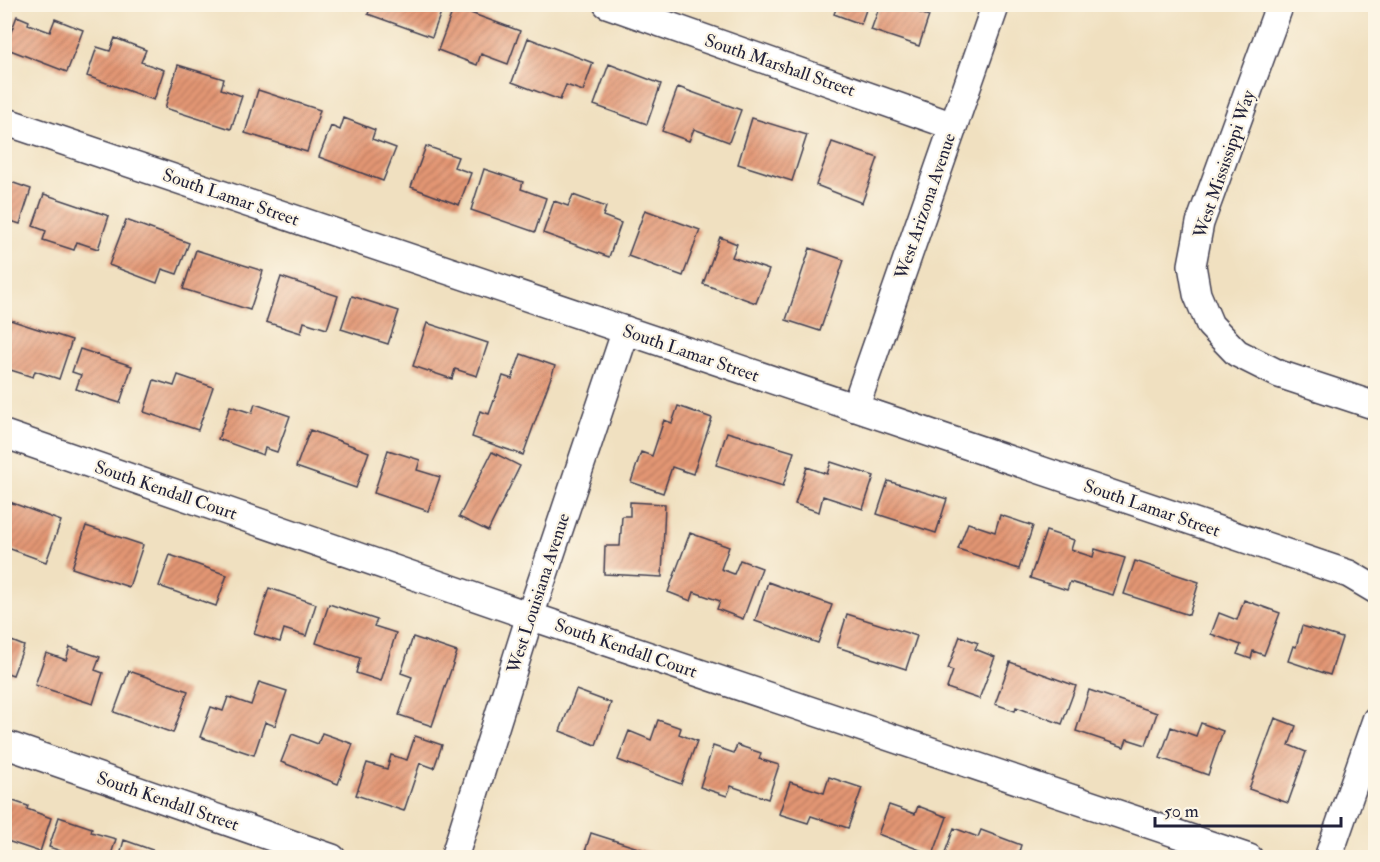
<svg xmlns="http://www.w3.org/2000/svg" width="1380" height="862" font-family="'IM FELL Double Pica',serif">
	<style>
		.building { fill: url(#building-hatch) }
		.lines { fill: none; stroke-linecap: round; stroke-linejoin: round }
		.street-casing { stroke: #413e4f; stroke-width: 30 }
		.street { stroke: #fff; stroke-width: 27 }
		.labels { text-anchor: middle; stroke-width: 4.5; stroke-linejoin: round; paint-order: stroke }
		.street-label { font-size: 18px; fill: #22223b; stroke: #fcf5e5 }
	</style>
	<defs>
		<pattern id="building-hatch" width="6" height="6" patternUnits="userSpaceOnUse" patternTransform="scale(1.5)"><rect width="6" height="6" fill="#e39673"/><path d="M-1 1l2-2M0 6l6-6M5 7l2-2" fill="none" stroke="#b87a60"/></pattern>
	</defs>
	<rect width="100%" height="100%" fill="#fcf5e5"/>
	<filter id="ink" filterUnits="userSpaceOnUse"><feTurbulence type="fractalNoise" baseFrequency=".0167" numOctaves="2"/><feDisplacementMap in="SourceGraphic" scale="12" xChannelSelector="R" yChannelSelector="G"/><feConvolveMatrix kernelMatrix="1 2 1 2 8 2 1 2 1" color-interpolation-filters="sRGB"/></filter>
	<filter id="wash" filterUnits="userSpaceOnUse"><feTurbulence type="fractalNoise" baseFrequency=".008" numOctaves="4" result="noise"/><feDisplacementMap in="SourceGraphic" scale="24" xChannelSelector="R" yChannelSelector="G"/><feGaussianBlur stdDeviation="1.35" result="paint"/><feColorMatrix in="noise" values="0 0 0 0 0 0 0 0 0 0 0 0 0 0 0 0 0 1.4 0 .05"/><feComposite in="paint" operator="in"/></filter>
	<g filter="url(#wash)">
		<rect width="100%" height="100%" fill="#f0e0c0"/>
		<g id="blocks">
			<path class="building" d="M372 4H444L432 37 368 14Z
				M825 4H868L861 24 834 14 836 9Z
				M880 5H923L920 13 929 16 919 46 871 30Z
				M454 7 520 31 508 64 481 54 477 65 438 50Z
				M17 16 29 21 28 24 50 32 55 19 83 30 67 72 5 48Z
				M115 38 146 50 141 62 164 70 154 100 87 76 97 47 110 51Z
				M528 38 593 63 583 91 566 85 560 100 512 82Z
				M609 64 661 84 647 124 594 105Z
				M178 65 224 79 221 89 242 96 231 129 165 108Z
				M678 87 741 110 729 142 694 129 689 141 662 131Z
				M258 90 320 110 307 152 245 133Z
				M344 118 375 130 372 139 396 148 383 181 319 157 331 126 340 130Z
				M752 118 807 135 792 181 738 164Z
				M832 142 878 158 862 203 816 185Z
				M426 146 458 157 454 167 471 173 459 205 411 187Z
				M484 169 523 182 521 189 546 198 535 232 471 210Z
				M5 180 31 189 20 224 5 219Z
				M44 194 109 216 98 249 77 242 74 250 43 240 46 231 33 226Z
				M573 195 606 207 603 216 621 223 609 257 543 233 554 201 568 206Z
				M645 210 700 230 683 276 628 256Z
				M126 220 189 243 177 274 162 269 157 283 109 265Z
				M720 237 737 244 732 257 769 270 756 303 703 284Z
				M810 248 844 260 820 331 786 320Z
				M196 250 263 271 250 310 183 289Z
				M281 277 338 296 327 329 304 322 301 333 266 322Z
				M352 296 399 311 388 344 341 329Z
				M4 318 72 340 59 379 35 371 33 377 4 368Z
				M427 323 488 343 477 376 455 369 452 379 413 366Z
				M80 349 132 366 120 403 76 389 81 375 72 372Z
				M521 354 555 366 523 455 472 437 480 411 489 414 503 376 512 379Z
				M178 375 213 387 198 430 144 412 154 380 174 386Z
				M255 404 290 416 277 452 265 448 263 455 218 439 230 406 252 413Z
				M678 406 712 418 693 474 672 467 663 493 631 482 641 452 652 456 664 420 672 423Z
				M310 430 369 452 356 488 296 467Z
				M727 432 794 452 783 486 716 465Z
				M388 450 420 460 417 470 440 477 428 511 374 493Z
				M492 452 520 466 488 531 459 517Z
				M831 462 874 476 863 509 823 496 819 512 795 504 807 467 827 474Z
				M888 481 947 499 936 533 877 514Z
				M7 501 61 521 46 562 5 547V507Z
				M630 502 665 504 662 577 604 574 605 546H620L622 516H630Z
				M1000 515 1033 526 1019 569 958 549 968 523 995 532Z
				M86 526 143 545 129 587 72 568Z
				M1046 531 1074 540 1071 550 1093 557 1095 549 1125 558 1113 595 1070 582 1067 590 1030 578Z
				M690 533 729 547 721 569 734 574 740 560 762 568 743 619 717 609 720 601 694 592 691 601 668 592Z
				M170 555 227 575 216 606 159 586Z
				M1135 561 1199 582 1189 615 1124 594Z
				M768 582 832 605 818 643 755 621Z
				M269 588 316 604 306 636 284 629 280 642 254 634Z
				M1244 600 1280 613 1264 655 1253 651 1251 659 1237 654 1241 645 1211 634 1219 613 1237 620Z
				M329 604 377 620 374 626 396 633 381 681 356 673 360 658 316 643Z
				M847 614 917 636 906 669 837 647Z
				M1302 626 1342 638 1330 675 1288 661 1293 646 1296 647Z
				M960 636 978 643 975 649 995 657 979 699 947 688 953 671 948 669Z
				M413 637 457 652 432 726 399 715 412 677 401 673Z
				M4 638 24 646 13 675 4 672Z
				M70 647 100 657 95 670 103 673 93 704 35 685 46 653 66 660Z
				M1010 662 1076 686 1062 724 1016 707 1015 711 995 704Z
				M129 671 188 691 173 733 114 712Z
				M259 682 287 691 275 726 265 722 254 755 200 737 211 707 223 711 228 697 251 705Z
				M576 690 611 703 596 745 560 731Z
				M1089 690 1157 713 1146 745 1127 739 1124 747 1076 731Z
				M1275 718 1296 726 1289 745 1306 752 1288 803 1249 789Z
				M658 720 681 728 679 734 697 741 681 784 618 760 629 731 651 740Z
				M1201 723 1223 731 1208 775 1160 758 1171 727 1196 736Z
				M322 733 353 744 338 784 281 762 292 734 318 744Z
				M415 736 442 745 434 768 420 763 404 811 356 795 367 763 387 769 391 755 407 760Z
				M737 745 761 753 759 759 779 765 768 799 731 786 727 796 700 787 713 746 734 753Z
				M829 777 862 788 848 828 811 816 808 823 779 814 790 782 824 793Z
				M4 798 28 806 27 809 51 818 40 852 4 840Z
				M889 805 915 814 918 806 947 817 933 855 878 834Z
				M59 817 92 828 91 832 116 839 110 858H59L61 851 49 847Z
				M954 828 978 837 981 830 1021 845 1017 858H943Z
				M591 833 663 856 662 858H583Z
				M124 840 158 852 157 855 163 858H119Z"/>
		</g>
	</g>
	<g filter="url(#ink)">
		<use href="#blocks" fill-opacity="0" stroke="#413e4f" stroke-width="1.5"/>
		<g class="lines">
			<defs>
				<path id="street" d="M607 4 953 126
					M1280 4 1200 223 1192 265 1197 294 1210 325 1237 353 1279 374 1376 406
					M4 121 1349 574 1376 590
					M855 408 996 4
					M4 434 530 616 1249 858
					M4 744 332 858
					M454 858 530 616 626 330
					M1328 858 1376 720"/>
			</defs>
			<use href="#street" class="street-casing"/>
			<use href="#street" class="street"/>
		</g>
	</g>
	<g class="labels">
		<g class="street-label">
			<text transform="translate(780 65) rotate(19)" y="6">South Marshall Street</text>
			<text transform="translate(1224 164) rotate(-71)" y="6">West Mississippi Way</text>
			<text transform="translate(231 197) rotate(19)" y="6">South Lamar Street</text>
			<text transform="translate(925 206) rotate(-71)" y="6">West Arizona Avenue</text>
			<text transform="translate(691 353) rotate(19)" y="6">South Lamar Street</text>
			<text transform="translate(166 490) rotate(19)" y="6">South Kendall Court</text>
			<text transform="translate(1152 508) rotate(19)" y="6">South Lamar Street</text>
			<text transform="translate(538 593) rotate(-72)" y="6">West Louisiana Avenue</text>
			<text transform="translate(626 648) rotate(19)" y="6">South Kendall Court</text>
			<text transform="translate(168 801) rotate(19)" y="6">South Kendall Street</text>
		</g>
	</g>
	<rect width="1380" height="862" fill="none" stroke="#fcf5e5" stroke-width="24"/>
	<path d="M1155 817v9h186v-9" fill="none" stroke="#22223b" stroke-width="3"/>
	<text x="1164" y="817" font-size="18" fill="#22223b" stroke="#fcf5e5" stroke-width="4.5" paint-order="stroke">50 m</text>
</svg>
